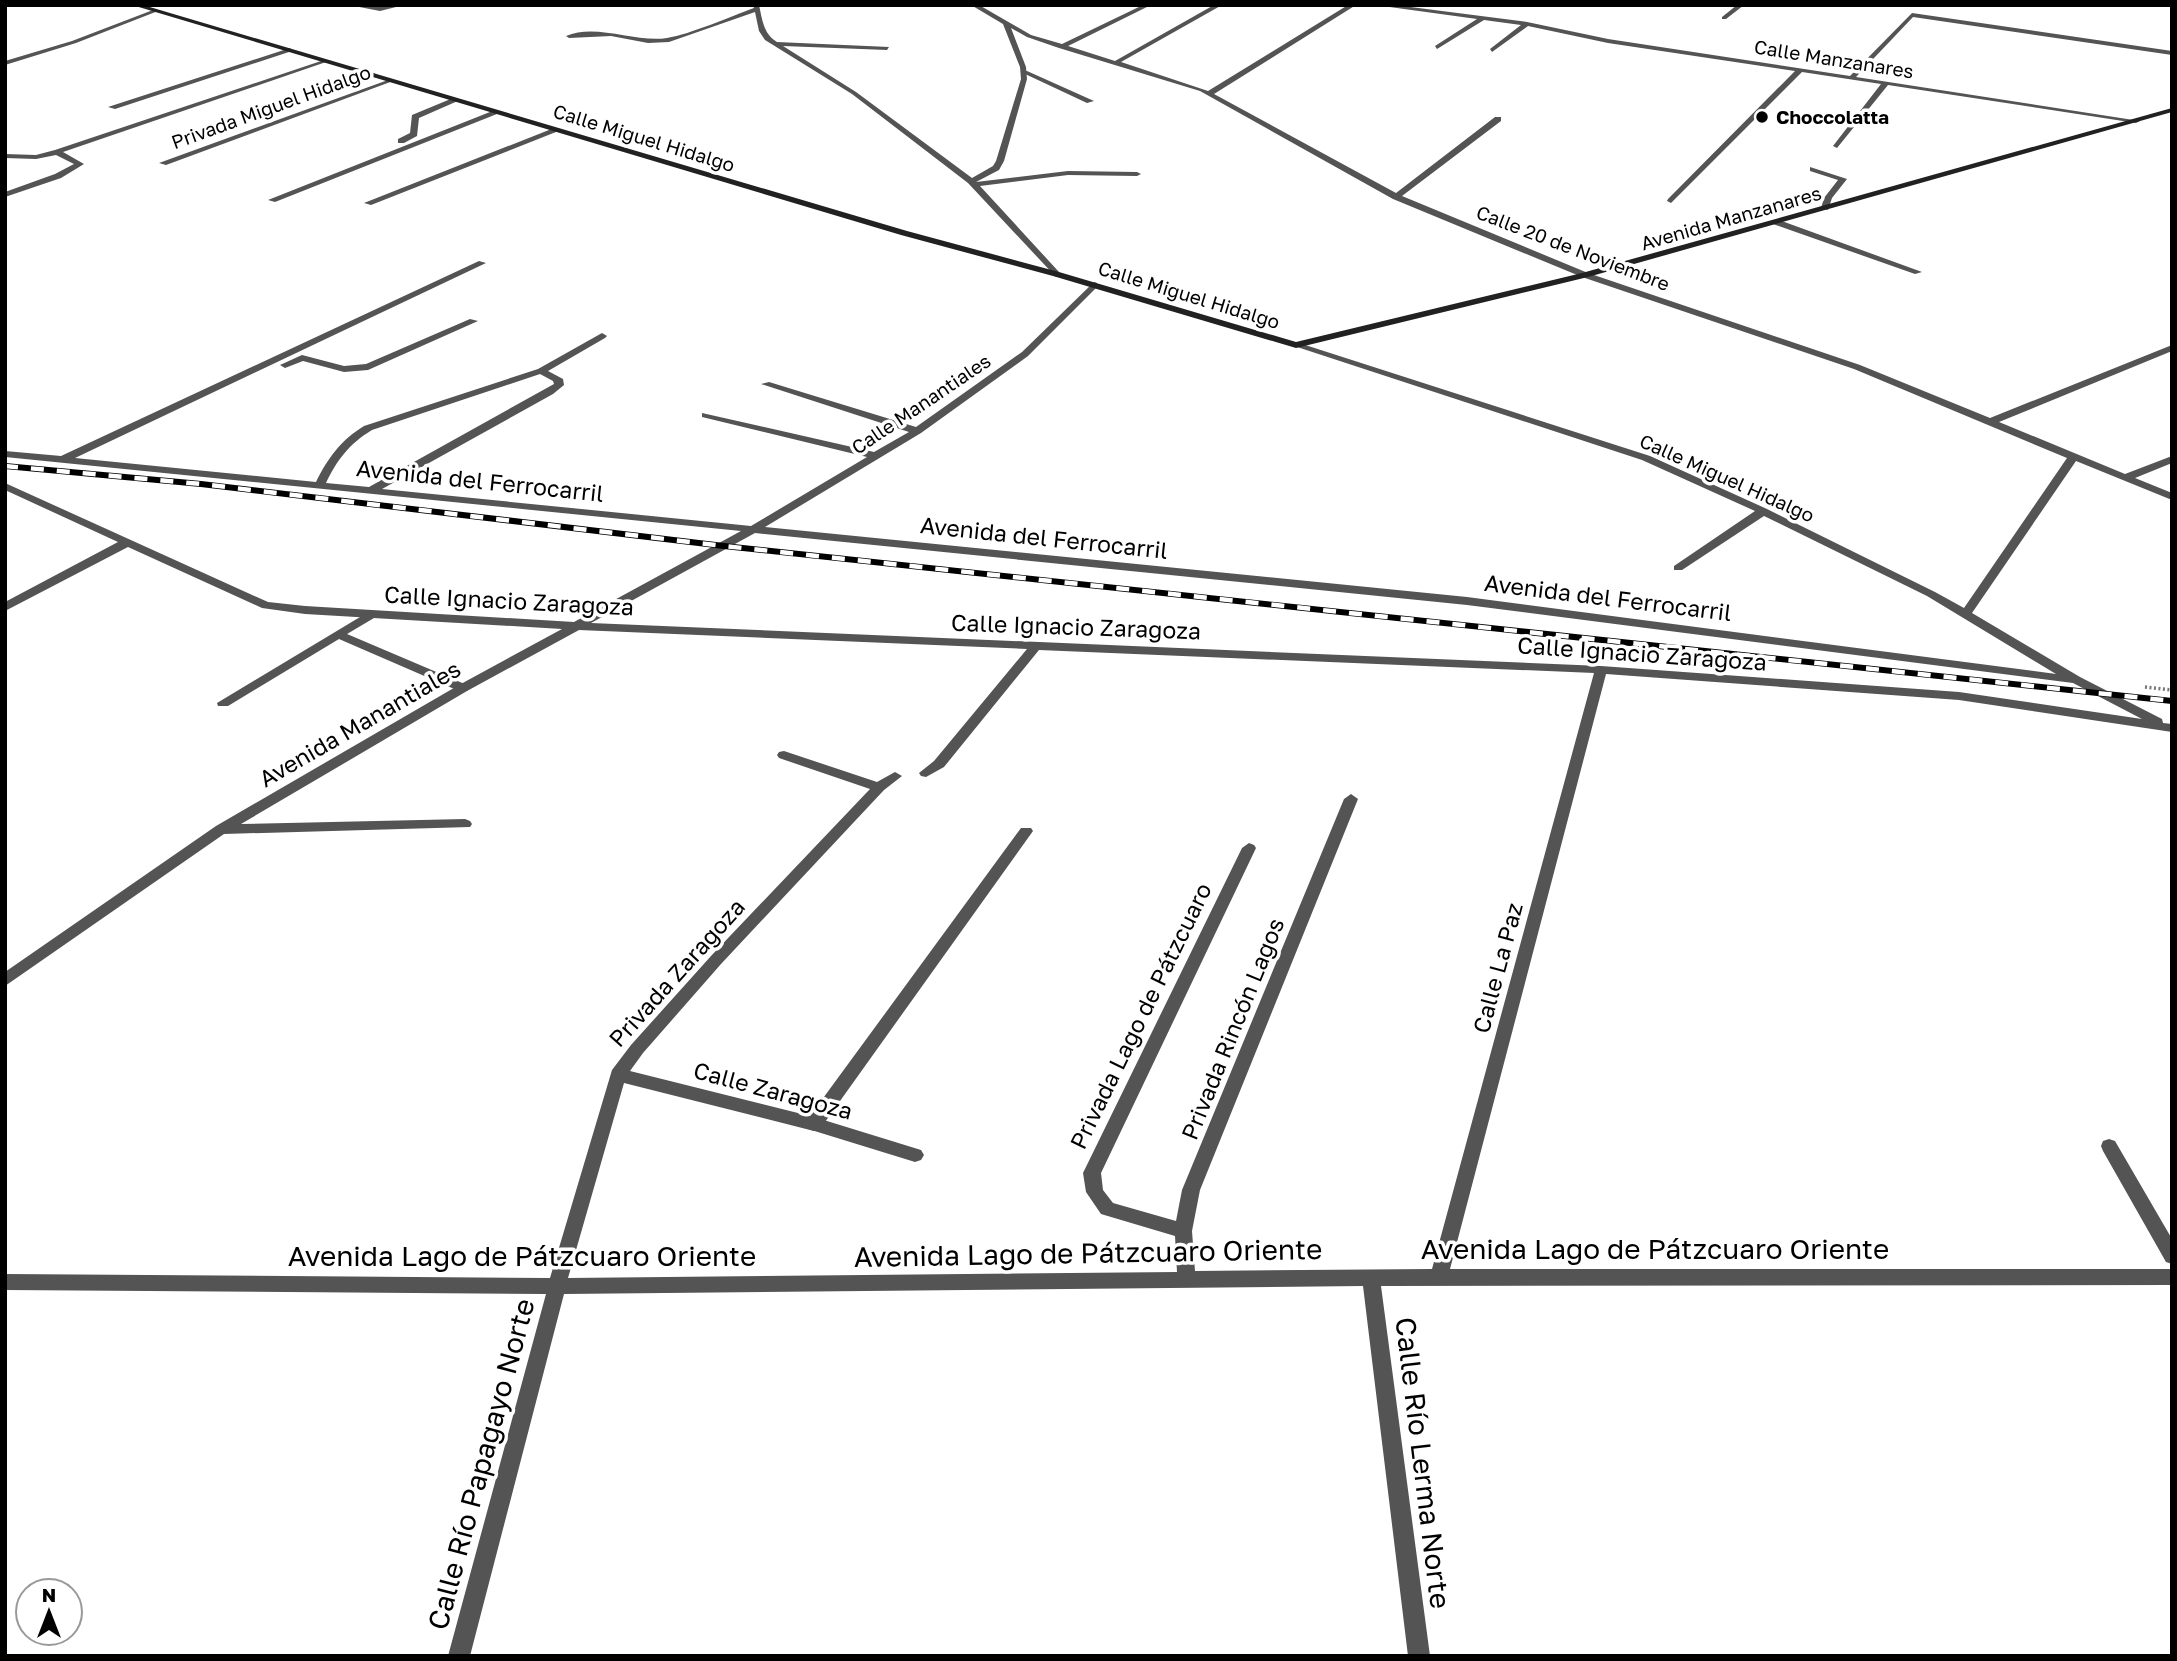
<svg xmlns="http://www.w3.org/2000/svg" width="2177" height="1661" font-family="'Golos Text',sans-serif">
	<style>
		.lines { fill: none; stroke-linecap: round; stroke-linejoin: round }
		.path { stroke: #767676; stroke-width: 3.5; stroke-dasharray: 2 2.5; stroke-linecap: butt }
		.lane { fill: #545454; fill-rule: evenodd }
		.street { fill: #545454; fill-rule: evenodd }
		.secondary { fill: #212121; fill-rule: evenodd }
		.rail-casing { stroke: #000; stroke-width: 6 }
		.rail { stroke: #fff; stroke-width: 4.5; stroke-dasharray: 13; stroke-linecap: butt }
		.poi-dot { fill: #000; stroke: #fff; stroke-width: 2.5 }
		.labels { text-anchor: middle; stroke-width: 7; stroke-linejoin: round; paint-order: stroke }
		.far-street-label { font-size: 19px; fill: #000; stroke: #fff }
		.far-poi-label { font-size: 19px; font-weight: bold; fill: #000; stroke: #fff; text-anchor: start }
		.street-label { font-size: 23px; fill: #000; stroke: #fff }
		.near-street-label { font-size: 28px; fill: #000; stroke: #fff }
	</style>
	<rect width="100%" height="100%" fill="#fff"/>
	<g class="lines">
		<path class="path" d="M2145 687 2172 690"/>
		<path class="lane" d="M1023 71H1027L1094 101 1087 103 1023 73Z
			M453 98 460 100 419 118 417 136 404 143H398V139L410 133 412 115Z
			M1810 167 1847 179 1832 198 1828 210 1821 208 1824 198 1838 180 1810 171Z
			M370 611 376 615 374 618 347 634 467 685 469 688 467 691H459L339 639 228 706H218L217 703Z
			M814 1117 921 1150 924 1155 921 1160 915 1162 808 1129 806 1124 808 1119Z"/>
		<path class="street" d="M349 5 380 7 404 5 380 11Z
			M753 5H759C762 18 763 34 777 42L889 47 887 50 783 46 856 92 972 178 993 166 996 161 1021 79 1020 67 1003 24 971 5H979L1031 35 1062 44 1143 5H1151L1068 46 1115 61 1214 5H1222L1121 62 1208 91 1348 5H1356L1214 94 1396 193 1495 117H1501V121L1402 196 1588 273 1860 365 1990 418 2172 345V351L1999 422 2125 474 2172 456V463L2135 478 2172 493V500L2076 461 1972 613 2080 677 2162 719 2163 723 2172 724V732L1959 700 1606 674 1450 1269H2172V1285L1381 1286 1430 1656H1408L1363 1286 564 1294 470 1656H448L546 1294 5 1290V1274L550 1278 612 1070 631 1045 711 956 870 789 779 758 777 755 779 752 784 751 877 782 895 772 902 776 884 790 721 964 643 1053 630 1071 810 1116 1021 828H1031L1033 831 820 1129 814 1131 624 1083 568 1278 1177 1272 1175 1236 1101 1214 1086 1192 1083 1173 1242 848 1249 843 1254 845 1256 848 1101 1173 1103 1190 1113 1203 1176 1221 1182 1190 1344 799 1351 794 1358 799 1200 1190 1192 1231 1195 1271 1432 1269 1594 673 1039 650 944 767 926 777 921 776 919 773 934 761 1027 649 579 630 467 691 241 824 465 819 470 821 472 824 470 827 224 834 5 986V972L216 826 459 685 562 629 305 614 262 608 128 547 5 611V602L118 542 5 490V483L250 594 268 602 305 606 574 622 741 531 5 457V451L61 456 479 261 486 263 75 458 316 482C328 458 341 440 364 426L538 369 602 333 607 336 605 338 548 371 563 379 564 385 553 394 382 489 751 526 867 457 702 417V413L874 452 909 432 761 384 769 382 916 427 1022 352 1094 282 1097 283V287L1028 356 921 433 765 527 1467 597 2056 674 1927 596 1764 516 1682 570H1674V566L1755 511 1642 460 1291 345 1299 343 1650 456 1767 509 1935 592 1964 608 2067 458 1854 369 1582 277 1393 199 1200 91 1059 48 1027 37 1011 28 1026 67 1027 79 1004 161 999 170 976 182 1068 171 1137 172 1141 174 1137 176 1068 175 980 186 1059 272V276L1056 277 968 183 852 94 765 40 759 31 755 12 669 42 648 43 611 36 569 38 566 36C596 23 636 43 667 38 691 34 729 17 754 8ZM540 374 553 381 554 384 369 487 326 483C337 460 349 444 372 430ZM755 533 1467 605 2073 683 2142 719 1959 692 1601 666 591 623Z
			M1375 5H1395L1527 22 1608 39 1850 76 1912 13 2172 51V55L1913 17 1856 77 2140 121 2136 123 1888 85 1837 148 1833 146 1881 84 1802 72 1671 203 1667 201 1668 199 1795 71 1608 43 1528 26 1492 52 1490 49 1521 25 1484 20 1437 49 1435 46 1477 19Z
			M1737 5H1744L1726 19H1722V17Z
			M153 10 158 11 76 43 5 65V61L72 41Z
			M290 48 292 51 115 109 108 107Z
			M324 60 329 61 63 152 84 164 61 178 5 197V192L55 174 74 164 56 155 36 159 5 158V154L36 155 55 150Z
			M388 80 393 81 166 165 159 163Z
			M495 110 502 112 275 202 268 200Z
			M554 128 561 130 371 205 364 203Z
			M1773 220H1779L1922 272 1915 274 1773 224Z
			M470 319 478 321 368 370 344 372 303 361 285 368 280 365 302 355 344 366 366 364Z
			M2109 1139 2115 1141 2172 1239V1264L2166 1262 2103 1151 2101 1146 2103 1141Z"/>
		<path class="secondary" d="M132 5H143L907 231 1059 272 1296 342 1582 273 2172 108V112L1588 277 1296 348 1053 276 901 235Z"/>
		<defs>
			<path id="rail" d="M5 466 201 484 724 546 2172 701"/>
		</defs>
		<use href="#rail" class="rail-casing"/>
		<use href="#rail" class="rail"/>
	</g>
	<circle class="poi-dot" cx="1762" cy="117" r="7"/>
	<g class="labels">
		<g class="far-street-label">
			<text transform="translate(1834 59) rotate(9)" y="7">Calle Manzanares</text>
			<text transform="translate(271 107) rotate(-20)" y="7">Privada Miguel Hidalgo</text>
			<text transform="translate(644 138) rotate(17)" y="7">Calle Miguel Hidalgo</text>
			<text transform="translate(1731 218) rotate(-16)" y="7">Avenida Manzanares</text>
			<text transform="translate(1573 248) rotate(21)" y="7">Calle 20 de Noviembre</text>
			<text transform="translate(1189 295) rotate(17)" y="7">Calle Miguel Hidalgo</text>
			<text transform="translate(921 404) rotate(-34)" y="7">Calle Manantiales</text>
			<text transform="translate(1727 478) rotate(24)" y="7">Calle Miguel Hidalgo</text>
		</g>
		<g class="far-poi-label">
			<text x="1776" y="124">Choccolatta</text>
		</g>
		<g class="street-label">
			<text transform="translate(480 481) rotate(6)" y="8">Avenida del Ferrocarril</text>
			<text transform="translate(1044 538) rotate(6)" y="8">Avenida del Ferrocarril</text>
			<text transform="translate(1608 598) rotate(7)" y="8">Avenida del Ferrocarril</text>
			<text transform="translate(509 601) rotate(3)" y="8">Calle Ignacio Zaragoza</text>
			<text transform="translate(1076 627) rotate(2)" y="8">Calle Ignacio Zaragoza</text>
			<text transform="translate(1642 654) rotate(4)" y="8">Calle Ignacio Zaragoza</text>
			<text transform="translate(360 724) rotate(-30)" y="8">Avenida Manantiales</text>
			<text transform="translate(1498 968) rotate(-75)" y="8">Calle La Paz</text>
			<text transform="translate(677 973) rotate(-48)" y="8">Privada Zaragoza</text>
			<text transform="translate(1141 1016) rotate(-64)" y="8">Privada Lago de Pátzcuaro</text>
			<text transform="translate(1233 1029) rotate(-68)" y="8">Privada Rincón Lagos</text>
			<text transform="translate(773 1091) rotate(15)" y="8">Calle Zaragoza</text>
		</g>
		<g class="near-street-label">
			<text x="1655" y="1259">Avenida Lago de Pátzcuaro Oriente</text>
			<text transform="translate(1088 1253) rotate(-1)" y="10">Avenida Lago de Pátzcuaro Oriente</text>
			<text x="522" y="1266">Avenida Lago de Pátzcuaro Oriente</text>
			<text transform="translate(1423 1463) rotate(83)" y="10">Calle Río Lerma Norte</text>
			<text transform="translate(481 1464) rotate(-75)" y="10">Calle Río Papagayo Norte</text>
		</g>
	</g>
	<rect width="2177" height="1661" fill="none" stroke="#000000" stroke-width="14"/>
	<g transform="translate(49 1612)"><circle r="33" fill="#ffffff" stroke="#999999" stroke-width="2"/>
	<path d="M0-5L12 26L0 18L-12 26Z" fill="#000000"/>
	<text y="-10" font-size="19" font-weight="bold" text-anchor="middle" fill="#000000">N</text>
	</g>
</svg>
